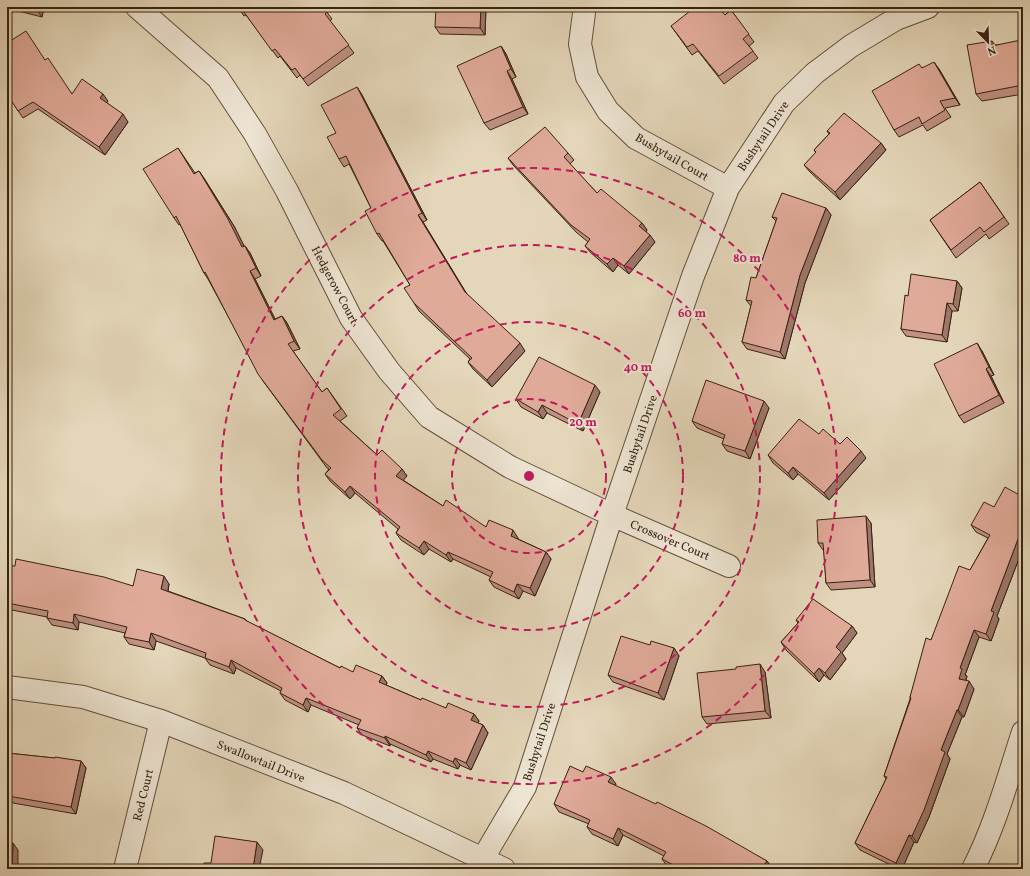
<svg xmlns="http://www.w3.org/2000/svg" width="1030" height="876" font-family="Vollkorn,serif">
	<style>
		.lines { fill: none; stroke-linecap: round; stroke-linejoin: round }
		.minor-casing { stroke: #624f3b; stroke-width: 24 }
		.minor { stroke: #ede4d2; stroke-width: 22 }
		.wall { fill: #c19284; stroke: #372211 }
		.shaded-wall { fill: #9d776b; stroke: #372211 }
		.building { fill: #e0aa99; stroke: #372211 }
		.ring { fill: none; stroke: #c2185b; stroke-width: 2; stroke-dasharray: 7 5 }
		.labels { text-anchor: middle; stroke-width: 4; stroke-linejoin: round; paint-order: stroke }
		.street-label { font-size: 12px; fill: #372211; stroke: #ede4d2 }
		.centre { fill: #c2185b; stroke: #ede4d2; stroke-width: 2 }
		.ring-label { font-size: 12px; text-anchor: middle; font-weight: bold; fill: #c2185b; stroke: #ede4d2; stroke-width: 4; stroke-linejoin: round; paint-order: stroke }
	</style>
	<rect width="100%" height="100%" fill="#e4d6b9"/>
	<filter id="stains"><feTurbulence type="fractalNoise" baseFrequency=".005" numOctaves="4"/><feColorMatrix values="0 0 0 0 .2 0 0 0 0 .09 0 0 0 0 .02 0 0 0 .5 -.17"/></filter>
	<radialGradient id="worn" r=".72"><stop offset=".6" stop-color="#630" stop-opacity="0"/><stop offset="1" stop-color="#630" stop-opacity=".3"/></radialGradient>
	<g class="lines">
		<defs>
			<path id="minor" d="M137 7 218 78 255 134 287 191 351 318 389 371 429 417 510 467 612 515 729 566
				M584 13 580 44 587 77 608 111 636 138 728 188
				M7 687 83 697 161 721 344 793 504 869
				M125 869 161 721
				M478 869 482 860 525 787 612 515 693 276 728 188 784 103 815 73 851 46 896 19 928 7
				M973 869C995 826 1008 778 1023 732"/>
		</defs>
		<use href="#minor" class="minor-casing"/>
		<use href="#minor" class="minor"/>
	</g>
	<path class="wall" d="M7 7H44L42 17 7 8Z
		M238 7H323L332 19 330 21 354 53 308 86 300 75 297 78 280 56 278 58 246 15 244 16Z
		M486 7 485 35 440 34 435 27Z
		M731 10 754 42 749 46 758 58 724 84 698 51 692 55 671 26 725 15Z
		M992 41 995 45 1023 44V94L982 101 976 94Z
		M501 46 506 54 516 77 512 79 528 114 490 130 484 123Z
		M45 60 72 94 108 101 106 102 128 122 105 155 38 109 23 118 7 94Z
		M922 68 939 69 960 105 945 108 951 117 927 131 923 125 899 137 894 130Z
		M357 87 362 95 427 220 423 222 466 293 525 351 492 387 473 369 468 362 470 359 419 311 414 303 410 285 383 241H382L377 234 371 208 349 164 344 167 339 159 336 133Z
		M827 131 881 143 886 150 840 200 810 172 804 165 816 153 814 150 829 134Z
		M178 148 195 173 199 171 204 178 234 226 244 246H245L250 253 261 276 255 279 275 319 282 316 287 323 300 349 293 351 322 392 327 388 347 416 340 421 377 455 402 469 407 476 403 480 443 506 486 527 518 538V539L546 552 551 559 535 596 523 591 519 599 494 587 489 580 491 577 453 559 451 562 429 549 424 555 401 540 396 533 398 529 355 493 350 499 330 481 325 474 329 469 327 468 263 381 208 279 204 273 180 224 179 225 174 218Z
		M568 153 574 160 570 164 597 193 642 223 647 230 646 232 655 242 629 274 618 265 613 272 591 253 585 246 588 242 576 232 513 165 508 158Z
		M980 182 1009 224 989 239 986 234 956 258 930 220Z
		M826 208 831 215 805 283 785 359 747 349 742 342 751 306 746 300 756 278 776 221 772 217Z
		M957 281 962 288 958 311H952L947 342 906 336 901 329 908 296Z
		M982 351 994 375 991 376 1004 403 964 423 959 416Z
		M600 392 583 431 547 413 543 419 521 407 516 399Z
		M769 408 750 459 727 451 722 444 724 439 697 428 692 421Z
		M819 434 866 458 829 500 798 474 793 480 773 463 768 455Z
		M1023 497V548L997 616 999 619 991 641 979 637 965 675 967 676 966 681 974 689 964 717H962L947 754 950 759 929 817 917 843 914 842 902 869H899L860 850 855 843 886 779 884 776 910 699V697L931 640 988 538 976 532 971 525 994 507Z
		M871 523 875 587 831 590 826 583 824 550H823L818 543Z
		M7 566 133 586 169 584 168 591 245 619 248 622 340 668 353 672 382 676 387 683 386 685 421 700 446 708 474 714 479 721 478 723 483 725 488 733 471 770 460 765 458 769 433 759 431 762 390 744V746L362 735 357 728 359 725 311 705 308 712 285 700 280 693 281 691 236 668 234 674 210 665 205 658 156 641 154 650 129 644 124 637 125 633 79 622 78 630 52 625 47 618V617L7 609Z
		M796 620 852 626 857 633 842 653 846 659 830 680 824 675 819 682 786 650 781 642 798 623Z
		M650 645 674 648 679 656 664 700 613 682 608 675Z
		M765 672 771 718 707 724 702 717Z
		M7 753 81 761 86 768 76 814 13 803 10 799H7Z
		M583 772 616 784 615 786 767 861 772 868 771 869H673L667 866 662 859 664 856 623 835 618 846 592 834 587 827 589 824 559 812 554 804Z"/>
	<path class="shaded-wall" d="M37 7H44L42 17 37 10Z
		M481 7H486L485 35 480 28Z
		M1021 40 1023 44V57Z
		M501 46 506 54 516 77 511 69Z
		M934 62 939 69 960 105 955 98Z
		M507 71 512 79 528 114 523 107Z
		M357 87 362 95 427 220 422 213Z
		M103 94 108 101 105 105 100 98Z
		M123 114 128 122 105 155 99 147Z
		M881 143 886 150 840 200 835 192Z
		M199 171 234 226 248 254 242 247Z
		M826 208 831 215 805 283 785 359 780 352 800 275Z
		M418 215 423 222 470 299 465 292Z
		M642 223 647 230 644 234 639 226Z
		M650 235 655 242 629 274 624 266Z
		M245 246 250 253 261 276 256 268Z
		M613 258 618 265 613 272 607 264Z
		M250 271 255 279 279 327 274 320Z
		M957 281 962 288 958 311 953 304Z
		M947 303 952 311 947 342 942 335Z
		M282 316 287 323 300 349 294 341Z
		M520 343 525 351 492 387 487 380Z
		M977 343 982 351 994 375 989 367Z
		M986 369 991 376 1004 403 999 395Z
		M595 385 600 392 583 431 578 424Z
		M764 401 769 408 750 459 745 451Z
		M542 405 547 413 543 419 538 412Z
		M861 451 866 458 829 500 824 493Z
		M793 467 798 474 793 480 788 473Z
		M402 469 407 476 401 483 396 476Z
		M350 486 355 493 350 499 345 492Z
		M866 516 871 523 875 587 870 580Z
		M513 530 518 538 516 543 511 536Z
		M1018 539 1023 546V548L997 616 999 619 991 641 986 634 991 611Z
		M424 541 429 549 424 555 419 548Z
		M448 552 453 559 451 562 446 555Z
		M546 552 551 559 535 596 530 588Z
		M164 576 169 584 167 596 161 589Z
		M517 584 523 591 519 599 514 592Z
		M74 614 79 622 78 630 73 623Z
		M852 626 857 633 842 653 846 659 830 680 825 673 836 647Z
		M974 630 979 637 965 675 967 676 964 686 959 679 960 668Z
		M151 633 156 641 154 650 149 642Z
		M674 648 679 656 664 700 658 693Z
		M231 660 236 668 234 674 229 667Z
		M760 664 765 672 771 718 765 711Z
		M819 668 824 675 819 682 814 674Z
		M382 676 387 683 384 689 379 682Z
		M969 681 974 689 964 717 958 710Z
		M306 698 311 705 308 712 303 705Z
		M957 710 962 717 947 754 950 759 929 817 917 843 912 836 941 750Z
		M474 714 479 721 476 727 471 720Z
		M483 725 488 733 471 770 466 763Z
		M385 736 390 744V746L385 738Z
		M428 751 433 759 431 762 426 755Z
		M455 758 460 765 458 769 453 762Z
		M81 761 86 768 76 814 71 807Z
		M611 777 616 784 613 790 608 782Z
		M618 828 623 835 618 846 613 839Z
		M909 835 914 842 902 869H901L896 863Z
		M257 842 263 850 259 869H253Z
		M13 843 18 850V869H12Z
		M767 861 772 868 771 869H762Z"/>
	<path class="building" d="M26 7H37V10Z
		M238 7H323L327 12 325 14 349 45 303 79 295 68 292 70 275 49 272 51 241 8 239 9Z
		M436 7H481L480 28 435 27Z
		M695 7H718L725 15 731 10 749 34 743 39 753 51 719 76 693 44 687 47 671 26Z
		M26 31 45 60 48 58 72 94 82 79 103 94 100 98 123 114 99 147 33 102 18 111 7 94V43Z
		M1021 40 1023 57V85L976 94 967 45 992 41V46Z
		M501 46 511 69 507 71 523 107 484 123 457 66Z
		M934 62 955 98 940 101 945 110 922 124 919 117 894 130 872 91 919 64 922 68Z
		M357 87 422 213 418 215 465 292 520 343 487 380 468 362 472 358 414 303 404 288 410 285 379 233 377 234 365 211 371 208 346 156 339 159 327 137 336 133 321 105Z
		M844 113 881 143 835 192 804 165 816 152 814 150 830 133 827 131Z
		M545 127 568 153 564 157 597 193 601 189 642 223 639 226 650 235 624 266 613 258 607 264 585 246 590 239 571 225 508 158Z
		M178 148 194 174 199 171 228 219 242 247 245 246 256 268 250 271 274 320 282 316 294 341 288 344 322 392 327 388 341 409 333 415 377 455 382 450 402 469 396 476 443 506 446 500 486 527 489 520 513 530 511 536 546 552 530 588 517 584 514 592 489 580 493 572 448 552 446 555 424 541 419 548 396 533 400 527 350 486 345 492 325 474 331 468 322 460 258 374 205 272 204 273 176 216 174 218 143 169Z
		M980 182 1004 217 984 232 980 227 951 250 930 220Z
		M782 193 826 208 800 275 780 352 742 342 752 301 746 300 751 277 756 278 777 218 772 217Z
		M911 274 957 281 953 304 947 303 942 335 901 329 905 295 908 296Z
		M977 343 989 367 986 369 999 395 959 416 934 364Z
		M539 357 595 385 578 424 542 405 538 412 516 399Z
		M706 380 764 401 745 451 722 444 725 435 692 421Z
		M799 419 819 434 823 429 840 444 847 437 861 451 824 493 793 467 788 473 768 455Z
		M1023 428V437L1021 436Z
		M1005 487 1023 497V542L1018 539 991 611 994 612 986 634 974 630 960 668 962 669 959 679 969 681 958 710H957L941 750 945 752 924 810 912 836 909 835 896 863 855 843 887 777 884 776 911 698 910 697 926 638 931 640 959 566 970 570 990 535 971 525 984 502 994 507Z
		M866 516 870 580 826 583 823 543H818L817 520Z
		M16 559 104 577 133 586 137 569 164 576 161 589 245 619V620L340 668 341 666 353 672 356 665 382 676 379 682 421 700 422 698 446 708 448 703 474 714 471 720 483 725 466 763 455 758 453 762 428 751 426 755 385 736V738L357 728 361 720 306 698 303 705 280 693 282 688 231 660 229 667 205 658 206 653 151 633 149 642 124 637 127 627 74 614 73 623 47 618 48 611 7 603V566H15Z
		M813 599 852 626 836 647 841 652 825 673 819 668 814 674 781 642 799 622 796 620Z
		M621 636 650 645 651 641 674 648 658 693 608 675Z
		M760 664 765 711 702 717 697 673 736 669V667Z
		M7 753 55 758V757L81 761 71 807 8 796V792H7Z
		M570 766 583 772 586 766 611 777 608 782 656 804 657 802 706 826 767 861 761 869H762H681L662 859 666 852 618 828 613 839 587 827 590 820 554 804Z
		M215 836 257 842 253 869H204V863H211Z
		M7 843H13L12 869H7Z"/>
	<g class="ring">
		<circle cx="529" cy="476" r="77"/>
		<circle cx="529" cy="476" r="154"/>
		<circle cx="529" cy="476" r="231"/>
		<circle cx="529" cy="476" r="308"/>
	</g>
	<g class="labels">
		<g class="street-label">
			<text transform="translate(763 136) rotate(-56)" y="4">Bushytail Drive</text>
			<text transform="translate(672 157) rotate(30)" y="4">Bushytail Court</text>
			<text transform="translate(335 285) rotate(62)" y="4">Hedgerow Court</text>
			<text transform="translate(640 434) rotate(-71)" y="4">Bushytail Drive</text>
			<text transform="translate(670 540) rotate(23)" y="4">Crossover Court</text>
			<text transform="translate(539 742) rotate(-72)" y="4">Bushytail Drive</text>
			<text transform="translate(261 761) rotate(22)" y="4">Swallowtail Drive</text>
			<text transform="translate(143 795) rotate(-76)" y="4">Red Court</text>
		</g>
	</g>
	<circle cx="529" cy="476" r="6" class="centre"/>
	<g class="ring-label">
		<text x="747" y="262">80 m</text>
		<text x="692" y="317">60 m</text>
		<text x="638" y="371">40 m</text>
		<text x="583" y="426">20 m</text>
	</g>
	<rect width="1030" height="876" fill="none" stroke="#e4d6b9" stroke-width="24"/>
	<rect x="8" y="8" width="1014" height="860" fill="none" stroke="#372211" stroke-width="2"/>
	<rect x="12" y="12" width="1006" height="852" fill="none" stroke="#372211"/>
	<g transform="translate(988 42) rotate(157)" stroke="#ede4d2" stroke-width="3" paint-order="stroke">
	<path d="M0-3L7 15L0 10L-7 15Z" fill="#372211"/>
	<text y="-6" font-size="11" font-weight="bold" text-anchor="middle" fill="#372211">N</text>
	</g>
	<rect width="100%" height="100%" filter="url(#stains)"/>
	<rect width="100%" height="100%" fill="url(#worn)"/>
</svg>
